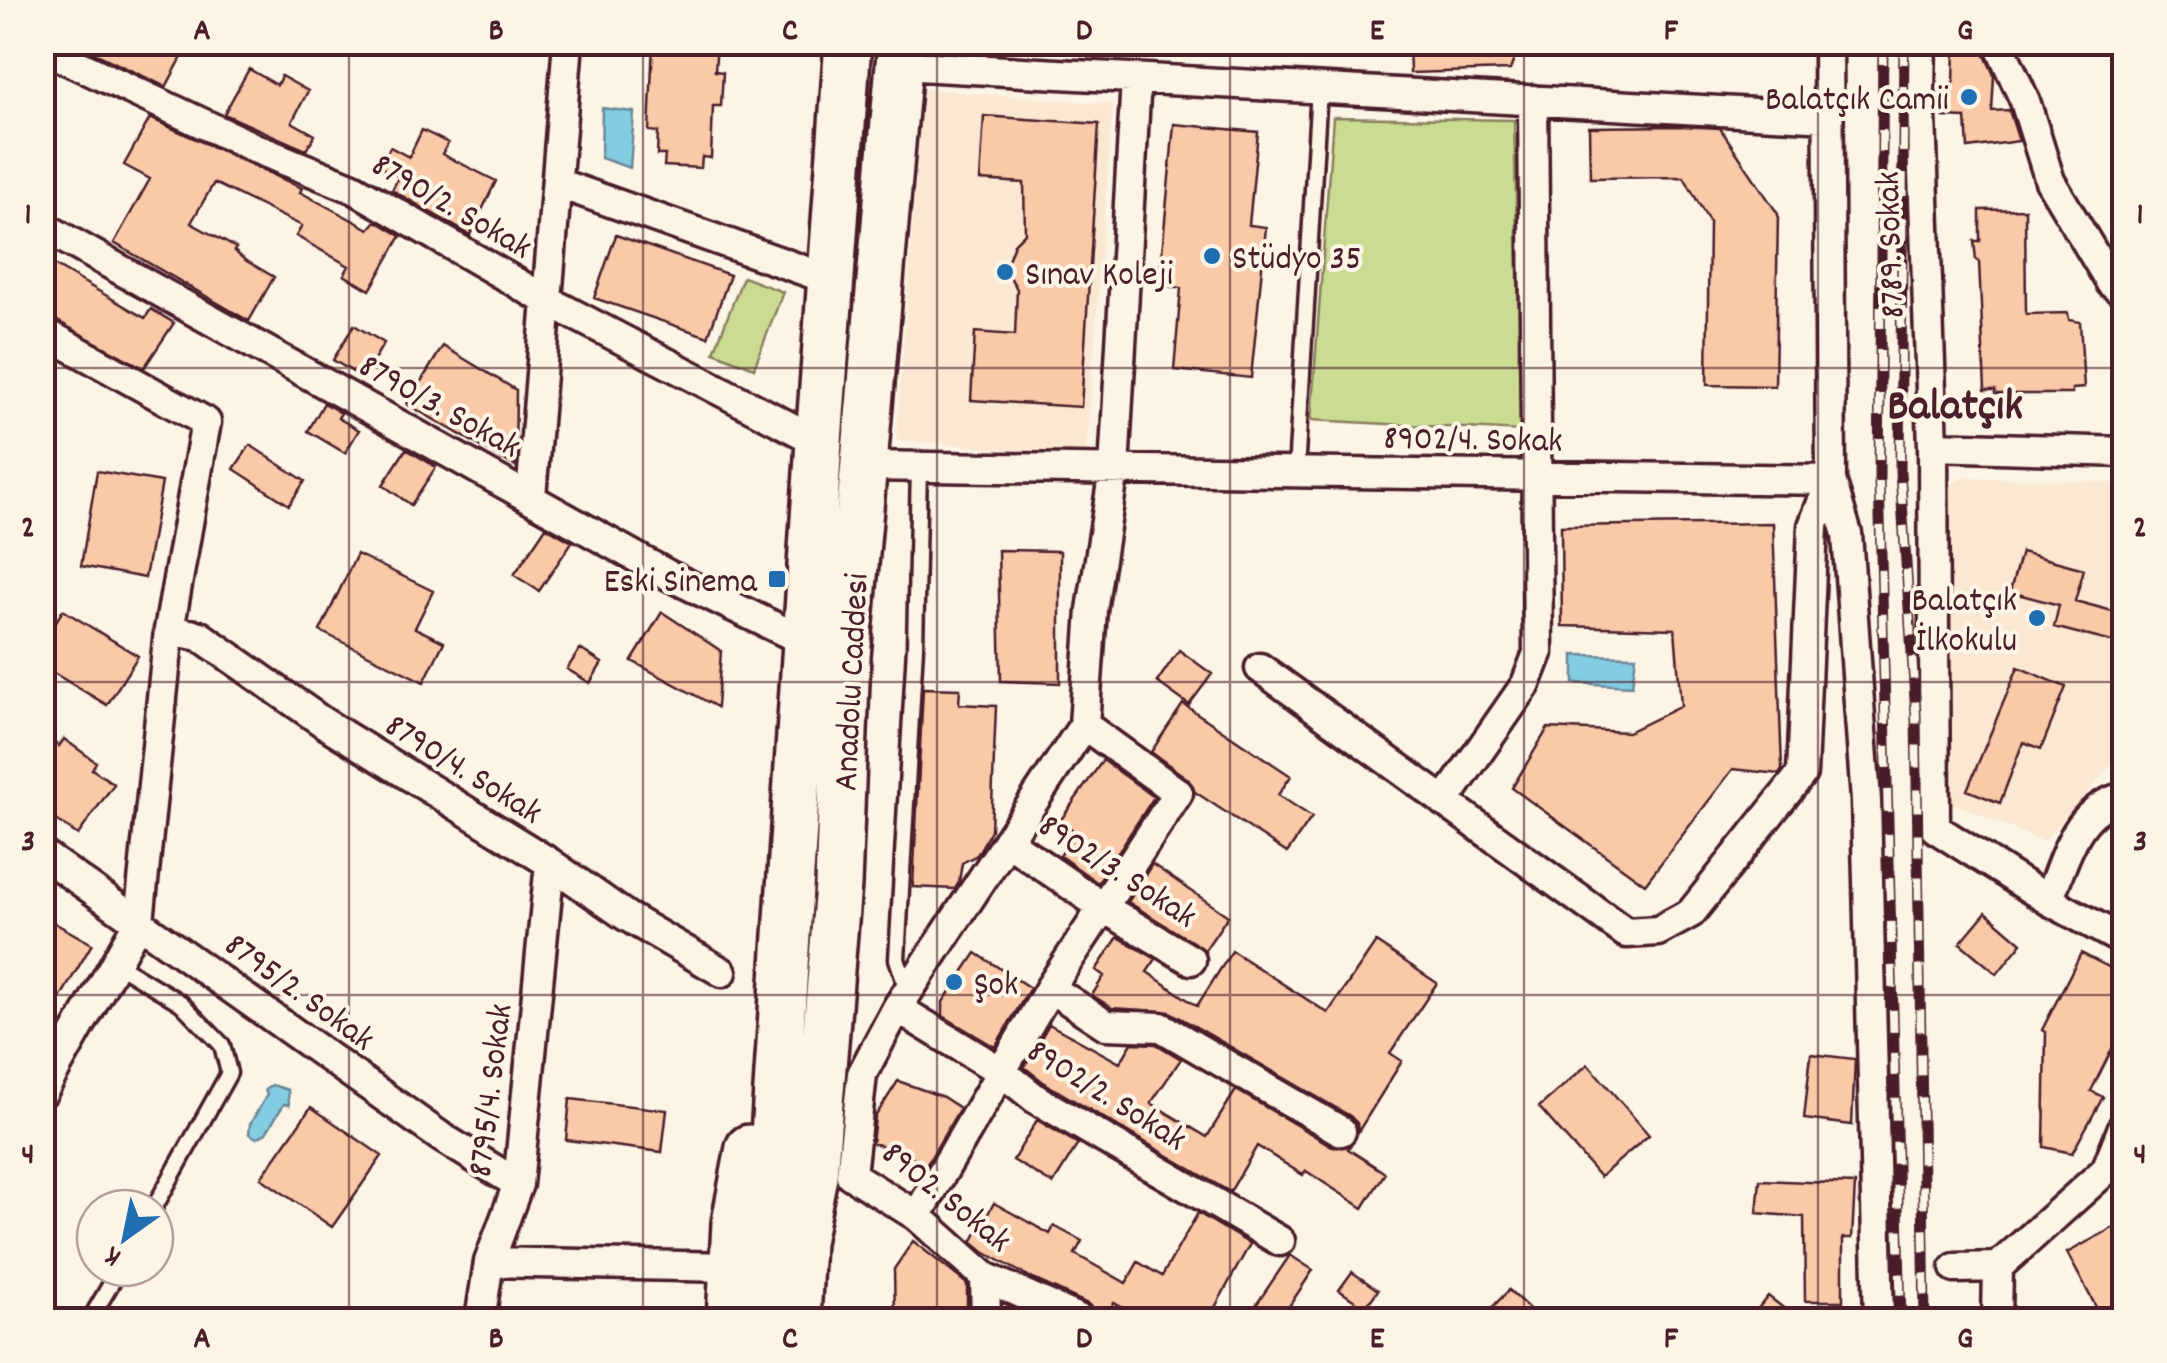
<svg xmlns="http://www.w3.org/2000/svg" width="2167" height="1363" font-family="Dekko,sans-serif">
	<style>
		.built { fill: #fbe8d3 }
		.green { fill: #c9dc91; stroke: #8a7e5e; stroke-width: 2.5 }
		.water { fill: #82cde2; stroke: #6c8799; stroke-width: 2.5 }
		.building { fill: #f9c9a8; stroke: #4a1f2b; stroke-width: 2.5 }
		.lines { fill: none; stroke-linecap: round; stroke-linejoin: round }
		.service-casing { stroke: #4a1f2b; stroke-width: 21 }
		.minor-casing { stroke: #4a1f2b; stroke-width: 35 }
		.trunk-casing { stroke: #4a1f2b; stroke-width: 52 }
		.service { stroke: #fcf5e5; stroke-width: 14 }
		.minor { stroke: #fcf5e5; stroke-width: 28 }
		.trunk { stroke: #fcf5e5; stroke-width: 45 }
		.rail-casing { stroke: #4a1f2b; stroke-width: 11 }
		.rail { stroke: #fcf5e5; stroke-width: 8; stroke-dasharray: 22; stroke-linecap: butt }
		.grid { fill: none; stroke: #4a1f2b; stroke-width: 2.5; stroke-opacity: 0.55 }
		.poi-dot { fill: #1f6fb2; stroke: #fcf5e5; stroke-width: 4 }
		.labels { text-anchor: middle; stroke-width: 8; stroke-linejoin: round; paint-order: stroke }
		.poi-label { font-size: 35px; fill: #4a1f2b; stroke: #fcf5e5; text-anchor: end }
		.street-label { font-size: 35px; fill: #4a1f2b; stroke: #fcf5e5 }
		.district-label { font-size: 45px; font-weight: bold; fill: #4a1f2b; stroke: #fcf5e5 }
		.neatline { fill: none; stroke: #4a1f2b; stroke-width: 4 }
		.grid-label { font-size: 32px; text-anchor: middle; font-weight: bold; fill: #4a1f2b }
	</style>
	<rect width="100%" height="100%" fill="#fcf5e5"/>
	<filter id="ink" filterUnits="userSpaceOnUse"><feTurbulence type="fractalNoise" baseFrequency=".01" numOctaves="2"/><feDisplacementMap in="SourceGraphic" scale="20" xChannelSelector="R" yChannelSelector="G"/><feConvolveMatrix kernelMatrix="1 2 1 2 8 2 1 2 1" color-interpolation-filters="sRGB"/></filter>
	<g filter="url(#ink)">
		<path class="built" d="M923 89 1113 104 1086 456 896 440Z
			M1967 477 2124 483V751L2043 842 1948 801 1950 484Z"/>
		<path class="green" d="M1333 117 1514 120 1522 431 1311 420Z
			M743 277 783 292 754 368 714 352Z"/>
		<path class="water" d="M602 108 634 112 630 168 601 158Z
			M1574 655 1636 656 1632 686 1574 683Z
			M272 1085 288 1090 289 1105 284 1104 266 1133 257 1138 249 1134 250 1124 267 1095 265 1090Z"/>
		<path class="building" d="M71 42H190L166 87Z
			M653 42H717L715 71 723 72 721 106H713L711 158 702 157 701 168 664 166 665 155H657L658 132 649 131Z
			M1409 42H1521L1510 70 1410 73Z
			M1955 49 1983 51 1994 75 1992 111 2009 110 2019 141 1968 148 1966 118 1944 117 1947 84 1954 83Z
			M249 69 277 85 281 76 308 91 292 122 315 135 306 150 224 114Z
			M984 116 1099 124 1081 407 971 400 975 332 1015 335 1017 289 1010 277 1008 260 1014 244 1025 233 1024 183 980 180Z
			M150 118 302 188 300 192 369 229 376 221 401 236 370 290 344 275 349 266 296 236 302 226 214 183 191 223 236 248 234 251 245 260 274 277 249 321 114 243 150 179 124 165Z
			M1174 124 1258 132 1249 225 1266 227 1251 378 1174 370 1181 288 1159 285Z
			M1680 126 1720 128 1778 214 1775 386 1707 385 1709 222 1684 177 1590 178 1589 127Z
			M422 130 448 143 442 154 496 181 470 235 392 190 399 176 380 167 390 147 409 157Z
			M2025 209 2026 314 2068 313 2069 320 2080 322 2084 388 2072 389V394H1995V390H1985L1979 262 1976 260 1974 241H1980V210Z
			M616 235 730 275 708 337 594 298Z
			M42 258 145 318 151 309 174 323 144 368 42 314Z
			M354 325 384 343 363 378 333 360Z
			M443 346 516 390 515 466 407 404Z
			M324 403 341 413 338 418 359 430 345 453 308 431Z
			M250 445 305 481 289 505 234 469Z
			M406 449 436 467 411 505 383 485Z
			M97 471 162 482 145 578 81 566Z
			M1773 523 1782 770 1779 774 1733 769 1645 884 1512 788 1548 728 1628 732 1681 706 1675 629 1562 626 1561 526Z
			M546 527 572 542 539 591 514 575Z
			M998 550 1060 551V683L1001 681Z
			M2021 552 2084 569 2075 601 2120 613 2112 642 2054 627 2059 605 2010 592Z
			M357 554 433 591 415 628 444 642 424 682 320 631Z
			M63 610 138 656 107 705 42 666V644Z
			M662 612 721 651 717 707 632 661Z
			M580 649 602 663 590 683 567 669Z
			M1179 650 1212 674 1189 705 1157 682Z
			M2018 667 2066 687 2041 749 2023 742 2000 803 1967 790Z
			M923 688 960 689 959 704 996 706 991 830 977 855 962 863 959 882 955 889 913 887Z
			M1183 704 1291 776 1278 795 1312 817 1287 853 1195 792 1188 779 1151 752Z
			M42 734 59 746 64 739 96 762 92 769 114 784 78 835 56 820 42 837Z
			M1103 760 1154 797 1098 883 1060 856 1076 832 1060 821Z
			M1152 864 1228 916 1205 950 1128 902Z
			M1986 912 2022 943 1997 974 1960 943Z
			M42 916 92 944 42 1029Z
			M1118 937 1156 959 1147 972 1197 1006 1232 951 1328 1013 1376 942 1437 983 1390 1053 1402 1061 1358 1132 1357 1123 1350 1116 1170 1012 1112 1008 1092 995 1104 976 1096 970Z
			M976 953 1030 988 995 1047 943 1016V1002Z
			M2081 953 2124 975V1025L2091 1091 2103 1097 2072 1153 2044 1147 2046 1032 2042 1030Z
			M1049 1024 1120 1063 1132 1043 1156 1044 1181 1059 1151 1103 1207 1137 1236 1090 1332 1146H1350L1348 1149 1385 1173 1363 1208 1306 1171 1303 1175 1257 1146 1230 1192 1046 1084 1024 1067Z
			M1811 1054 1855 1059 1852 1125 1804 1119Z
			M1588 1064 1649 1135 1600 1177 1539 1107Z
			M898 1081 943 1097 960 1108 926 1166 908 1154 872 1143 875 1117Z
			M570 1099 667 1110 662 1152 566 1140Z
			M311 1107 382 1156 332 1227 261 1178Z
			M1037 1120 1078 1144 1053 1184 1013 1160Z
			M1760 1180 1855 1184 1852 1238H1843V1301H1805L1804 1217 1757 1213Z
			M994 1203 1050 1234 1054 1226 1082 1241 1075 1254 1126 1283 1138 1262 1162 1276 1198 1213 1250 1244 1208 1320H1145L1114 1303 1105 1319 1088 1304 1031 1278 984 1252 972 1242Z
			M2124 1222V1320H2103L2067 1253Z
			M913 1241 967 1284V1320H895L894 1269Z
			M1290 1255 1313 1270 1280 1320H1246Z
			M1352 1272 1378 1290 1365 1308 1339 1290Z
			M1509 1290 1541 1320H1480Z
			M1768 1296 1799 1320H1749Z"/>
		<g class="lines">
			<defs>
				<path id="service" d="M1296 472 1319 89
					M115 963 181 1003 222 1045 229 1073 154 1208
					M907 989 897 959 915 647 919 467
					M90 1320 120 1268"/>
				<path id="minor" d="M1828 42 1831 480 1847 534 1866 801 1879 1320
					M1921 42 1920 89 1933 446 1935 828 2048 900
					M1998 42 2025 101 2050 181 2111 283 2124 293
					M42 48 257 149 353 188 548 301 819 442
					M899 65 1828 117
					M557 183 831 280
					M42 226 668 575 806 642
					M42 331 206 422 169 630 139 921 42 1093
					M1933 446 2124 452
					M864 466 1831 480
					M531 497 568 42
					M169 630 200 636 324 723 550 863 626 916 722 972
					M1260 668 1626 933 1658 931 1691 913 1802 773 1813 526 1831 480
					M2124 797C2074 809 2066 858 2048 900L2124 941
					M1444 802 1526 684 1538 653 1533 100
					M1007 841 1104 908 1191 960
					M42 854 441 1137 518 1184
					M1050 988 1106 1025 1161 1027 1341 1131
					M897 1008 1002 1072 1036 1099 1280 1241
					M917 1216 1050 988 1178 793 1084 725 1092 610 1114 470 1136 79
					M489 1262 732 1267
					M1998 1267 2106 1170 2124 1125
					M1955 1268 1998 1267 1997 1320
					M985 1277 986 1320
					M480 1320 489 1262 518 1184 550 863
					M1081 1320 985 1277 917 1216 851 1175 862 1074 897 1008 1084 725"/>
				<path id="trunk" d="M730 1320 735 1223 749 1148
					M762 1320 819 442 848 42
					M797 1320 801 1242 814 1176 838 885 847 656 901 42"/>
			</defs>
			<use href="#service" class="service-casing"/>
			<use href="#minor" class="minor-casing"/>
			<use href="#trunk" class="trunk-casing"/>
			<use href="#service" class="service"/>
			<use href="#minor" class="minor"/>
			<use href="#trunk" class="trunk"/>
			<defs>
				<path id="rail" d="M1883 42 1879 478 1901 1320
					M1904 42 1900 471 1916 715 1925 1320"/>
			</defs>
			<use href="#rail" class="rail-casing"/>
			<use href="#rail" class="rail"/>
		</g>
	</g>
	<path class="grid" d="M349 42V1320M643 42V1320M937 42V1320M1230 42V1320M1524 42V1320M1818 42V1320M42 368H2124M42 682H2124M42 995H2124"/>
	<g class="poi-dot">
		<circle cx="1969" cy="97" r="10"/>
		<circle cx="1212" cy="256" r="10"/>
		<circle cx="1005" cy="272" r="10"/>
		<rect x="767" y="569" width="20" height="20" rx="5"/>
		<circle cx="2037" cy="618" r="10"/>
		<circle cx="954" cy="982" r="10"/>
	</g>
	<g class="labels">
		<g class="poi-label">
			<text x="1949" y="109">Balatçık Camii</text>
			<text x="1232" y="268" text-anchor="start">Stüdyo 35</text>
			<text x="1025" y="284" text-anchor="start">Sınav Koleji</text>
			<text x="757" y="591">Eski Sinema</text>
			<text x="2017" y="610">Balatçık<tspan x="2017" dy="40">İlkokulu</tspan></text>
			<text x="974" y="994" text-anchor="start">Şok</text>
		</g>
		<g class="street-label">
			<text transform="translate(453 204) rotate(30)" y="12">8790/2. Sokak</text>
			<text transform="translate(1888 245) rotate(-92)" y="12">8789. Sokak</text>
			<text transform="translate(441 404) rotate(29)" y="12">8790/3. Sokak</text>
			<text transform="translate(1473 437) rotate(1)" y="12">8902/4. Sokak</text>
			<text transform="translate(849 682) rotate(-87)" y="12">Anadolu Caddesi</text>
			<text transform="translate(465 767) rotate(32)" y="12">8790/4. Sokak</text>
			<text transform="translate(1119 869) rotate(33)" y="12">8902/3. Sokak</text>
			<text transform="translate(301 990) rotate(36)" y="12">8795/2. Sokak</text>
			<text transform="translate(488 1090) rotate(-83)" y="12">8795/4. Sokak</text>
			<text transform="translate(1108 1093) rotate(32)" y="12">8902/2. Sokak</text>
			<text transform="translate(948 1195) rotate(39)" y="12">8902. Sokak</text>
		</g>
		<g class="district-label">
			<text x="1955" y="418">Balatçık</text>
		</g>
	</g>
	<rect width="2167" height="1363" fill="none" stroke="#fcf5e5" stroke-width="110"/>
	<g transform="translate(125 1238) rotate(213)"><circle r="48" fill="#fcf5e5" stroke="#b59f9b" stroke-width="2.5"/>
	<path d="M0-8L18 38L0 25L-18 38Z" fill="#1f6fb2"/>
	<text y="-15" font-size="28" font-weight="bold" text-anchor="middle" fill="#4a1f2b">K</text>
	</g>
	<rect x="55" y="55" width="2057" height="1253" class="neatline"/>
	<g class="grid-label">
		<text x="202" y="39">A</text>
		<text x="496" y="39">B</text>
		<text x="790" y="39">C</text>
		<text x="1084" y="39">D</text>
		<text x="1377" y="39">E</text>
		<text x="1671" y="39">F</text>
		<text x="1965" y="39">G</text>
		<text x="28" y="223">1</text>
		<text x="2140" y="223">1</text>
		<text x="28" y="536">2</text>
		<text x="2140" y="536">2</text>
		<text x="28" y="850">3</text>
		<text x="2140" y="850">3</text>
		<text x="28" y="1163">4</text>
		<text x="2140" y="1163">4</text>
		<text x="202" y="1347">A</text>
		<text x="496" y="1347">B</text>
		<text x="790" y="1347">C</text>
		<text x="1084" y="1347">D</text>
		<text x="1377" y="1347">E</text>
		<text x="1671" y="1347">F</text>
		<text x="1965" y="1347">G</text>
	</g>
</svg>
